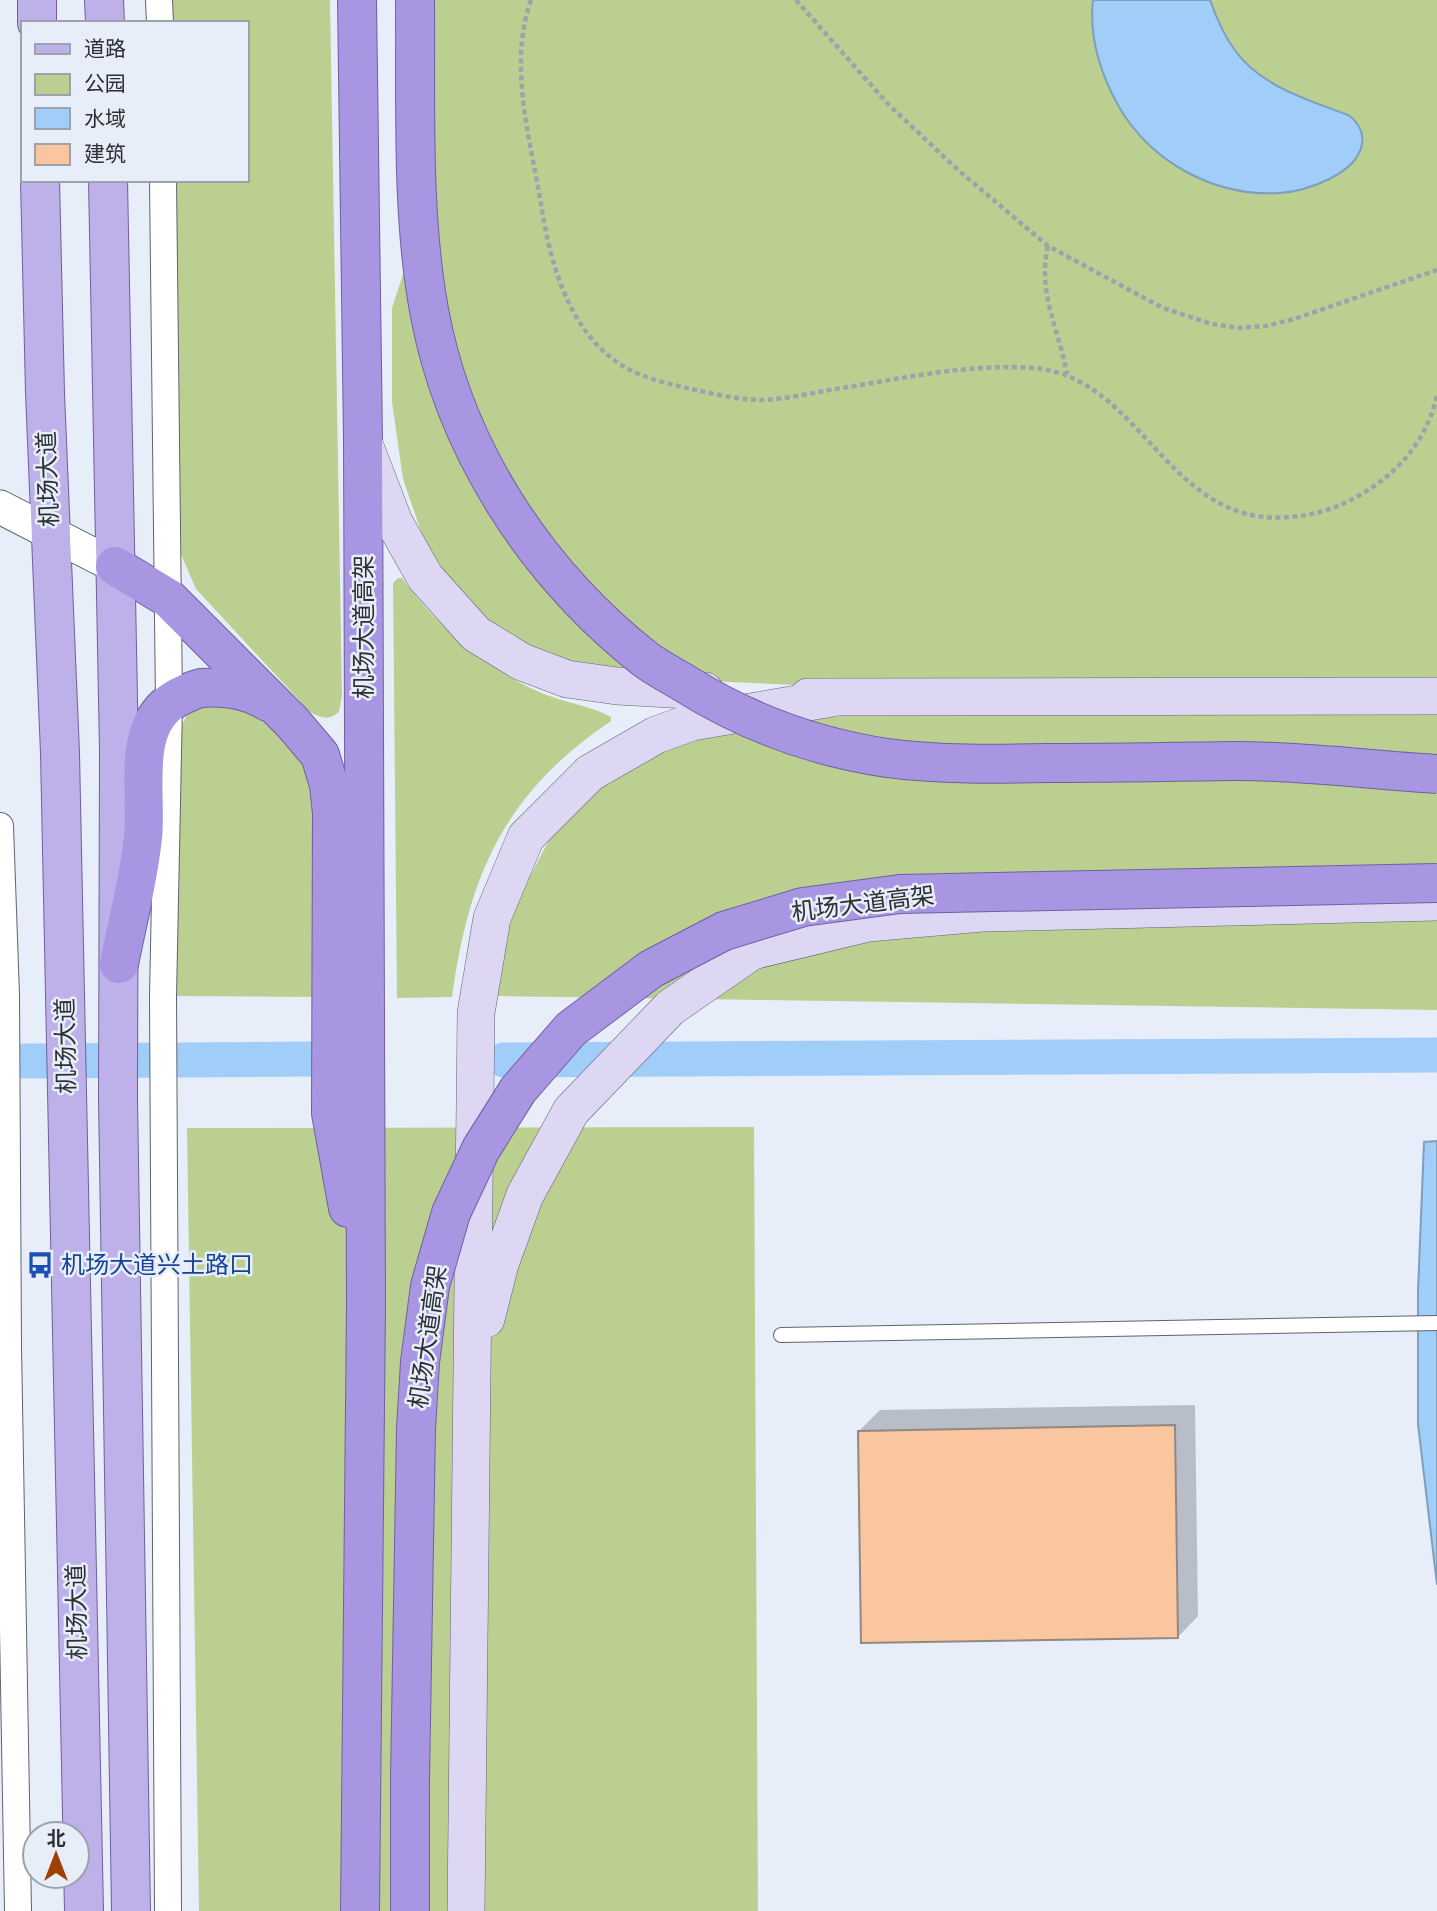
<svg xmlns="http://www.w3.org/2000/svg" width="1437" height="1911" font-family="Mulish,'Noto Sans SC',sans-serif">
	<style>
		.green { fill: #bbcf91 }
		.water { fill: #a1cef9; stroke: #7e9ebe; stroke-width: 2 }
		.shadow { fill: #0003 }
		.lines { fill: none; stroke-linecap: round; stroke-linejoin: round }
		.canal { stroke: #a1cef9; stroke-width: 35 }
		.building { fill: #f9c69f; stroke: #928881; stroke-width: 2 }
		.service-casing { stroke: #5e646d; stroke-width: 16 }
		.minor-casing { stroke: #5e646d; stroke-width: 28 }
		.tertiary-casing { stroke: #5e646d; stroke-width: 35 }
		.secondary-casing { stroke: #5e646d; stroke-width: 38 }
		.primary-casing { stroke: #6e60a0; stroke-width: 40 }
		.trunk-casing { stroke: #6e60a0; stroke-width: 40 }
		.path { stroke: #9da2ab; stroke-width: 4.5; stroke-dasharray: 5 3.5; stroke-linecap: butt }
		.service { stroke: #fff; stroke-width: 14 }
		.minor { stroke: #fff; stroke-width: 26 }
		.tertiary { stroke: #fff; stroke-width: 33 }
		.secondary { stroke: #ded7f4; stroke-width: 37 }
		.primary { stroke: #beb0e9; stroke-width: 38 }
		.trunk { stroke: #a896e2; stroke-width: 38 }
		.trunk-bridge-casing { stroke: #6e60a0; stroke-width: 40; stroke-linecap: butt }
		.trunk-bridge { stroke: #a896e2; stroke-width: 38 }
		.labels { text-anchor: middle; stroke-width: 5; stroke-linejoin: round; paint-order: stroke }
		.street-label { font-size: 24px; fill: #2c2f33; stroke: #e7eef9 }
		.transit-label { font-size: 24px; fill: #164399; stroke: #e7eef9; text-anchor: start }
	</style>
	<rect width="100%" height="100%" fill="#e7eef9"/>
	<path class="green" d="M167 0H330L342 695 339 712C329 721 321 718 310 712L196 589 180 552 171 180H247V23H168Z
		M429 0H1437V679L863 688 620 677 569 666 513 640 459 595 424 540 403 479 392 402V308L431 188Z
		M398 578H402C438 628 487 670 544 694 565 703 592 706 611 717V721C505 793 469 873 452 997L397 998 393 583Z
		M218 698 262 714 314 777 315 997 176 996 179 729 188 714Z
		M1437 708V1010L498 996 500 949 511 913 550 838 595 787 698 732 850 715Z
		M754 1127 758 1911H199L187 1128Z"/>
	<path class="water" d="M1093 0H1210C1216 17 1223 34 1234 49 1260 87 1310 100 1350 116 1358 123 1364 133 1362 144 1357 174 1307 191 1280 193 1215 197 1152 163 1119 107 1101 75 1089 37 1093 0Z
		M1437 1141V1585L1418 1424V1291L1424 1142Z"/>
	<path class="shadow" d="M1195 1405 1198 1616 1178 1637 859 1431 880 1410Z"/>
	<g class="lines">
		<path class="canal" d="M504 1060 1437 1055
			M25 1061 310 1059"/>
	</g>
	<path class="building" d="M1175 1425 1178 1638 861 1643 858 1431Z"/>
	<g class="lines">
		<defs>
			<path id="service" d="M781 1335 1437 1323"/>
			<path id="minor" d="M159 0 160 23
				M163 180 169 703 163 997 168 1911
				M0 826 6 995 8 1347 18 1911"/>
			<path id="tertiary" d="M0 507 115 566"/>
			<path id="secondary" d="M364 444 394 522 425 577 476 634 522 662 567 679 617 686 705 691
				M808 697 1437 696
				M486 1319 500 1264 525 1195 571 1111 670 1008 752 951 868 923 982 913 1437 902
				M466 1911 476 1013 492 918 526 837 590 773 656 735 692 722 832 698"/>
			<path id="primary" d="M37 0V23
				M104 0 105 23
				M40 180 45 393 60 753 84 1911
				M108 180 119 751 118 1098 131 1911"/>
			<path id="trunk" d="M357 0 363 440 366 1305 360 1911
				M115 566 168 598 292 722 320 755 329 785 332 813 331 1113 348 1208
				M119 964C127 922 139 879 143 837 148 793 129 725 177 698 185 694 192 690 201 688 225 686 248 689 268 702
				M410 1779V1911"/>
		</defs>
		<use href="#service" class="service-casing"/>
		<use href="#minor" class="minor-casing"/>
		<use href="#tertiary" class="tertiary-casing"/>
		<use href="#secondary" class="secondary-casing"/>
		<use href="#primary" class="primary-casing"/>
		<use href="#trunk" class="trunk-casing"/>
		<path class="path" d="M531 0C508 65 530 138 541 204 550 264 570 337 628 369 647 379 670 384 691 389 714 394 740 400 763 400 785 399 808 394 829 390 896 380 966 363 1034 368 1142 377 1168 528 1289 517 1314 515 1336 509 1358 496 1398 474 1427 440 1437 395
			M796 0 887 103 958 170 1048 246 1163 308 1212 324 1239 328 1266 326 1294 319 1437 270
			M1048 246C1037 292 1059 330 1067 374"/>
		<use href="#service" class="service"/>
		<use href="#minor" class="minor"/>
		<use href="#tertiary" class="tertiary"/>
		<use href="#secondary" class="secondary"/>
		<use href="#primary" class="primary"/>
		<use href="#trunk" class="trunk"/>
		<defs>
			<path id="trunk-bridge" d="M415 0C416 100 411 212 429 310 454 448 535 572 645 659 657 668 671 675 684 683 746 722 814 747 887 758 940 765 995 764 1049 763 1111 763 1173 762 1236 761 1302 761 1370 770 1437 774
				M410 1779 416 1429 420 1362 430 1286 451 1213 481 1149 518 1090 571 1029 651 969 724 931 803 907 900 894 1437 883"/>
		</defs>
		<use href="#trunk-bridge" class="trunk-bridge-casing"/>
		<use href="#trunk-bridge" class="trunk-bridge"/>
	</g>
	<defs>
		<symbol id="bus-bare" viewBox="-9 -9 18 18"><path d="M-5-6H5V4H4V6H2V4H-2V6H-4V4H-5ZM-3.5-4V0h7V-4ZM-3.5 1.2v1.5H-2V1.2ZM2 1.2v1.5H3.5V1.2Z" fill="#1a4fb4" stroke="#e7eef9" stroke-width="2.5" paint-order="stroke"/></symbol>
	</defs>
	<g fill-rule="evenodd">
		<use href="#bus-bare" x="21" y="1246" width="38" height="38"/>
	</g>
	<g class="labels">
		<g class="street-label">
			<text transform="translate(48 479) rotate(-92)" y="8">机场大道</text>
			<text transform="translate(364 627) rotate(-90)" y="8">机场大道高架</text>
			<text transform="translate(863 904) rotate(-7)" y="8">机场大道高架</text>
			<text transform="translate(66 1046) rotate(-91)" y="8">机场大道</text>
			<text transform="translate(428 1337) rotate(-82)" y="8">机场大道高架</text>
			<text transform="translate(77 1612) rotate(-91)" y="8">机场大道</text>
		</g>
		<g class="transit-label">
			<text x="61" y="1273">机场大道兴土路口</text>
		</g>
	</g>
	<rect x="21" y="21" width="228" height="161" fill="#e7eef9" stroke="#9ca2aa" stroke-width="2"/>
	<rect x="35" y="44" width="35" height="10" fill="#beb0e9" stroke="#9ca2aa" stroke-width="2"/>
	<text x="84" y="56" font-size="21" fill="#2c2f33">道路</text>
	<rect x="35" y="74" width="35" height="21" fill="#bbcf91" stroke="#9ca2aa" stroke-width="2"/>
	<text x="84" y="91" font-size="21" fill="#2c2f33">公园</text>
	<rect x="35" y="108" width="35" height="21" fill="#a1cef9" stroke="#9ca2aa" stroke-width="2"/>
	<text x="84" y="126" font-size="21" fill="#2c2f33">水域</text>
	<rect x="35" y="144" width="35" height="21" fill="#f9c69f" stroke="#9ca2aa" stroke-width="2"/>
	<text x="84" y="161" font-size="21" fill="#2c2f33">建筑</text>
	<g transform="translate(56 1855)"><circle r="33" fill="#e7eef9" stroke="#9ca2aa" stroke-width="2"/>
	<path d="M0-5L12 26L0 18L-12 26Z" fill="#a13e01"/>
	<text y="-10" font-size="19" font-weight="bold" text-anchor="middle" fill="#2c2f33">北</text>
	</g>
</svg>
